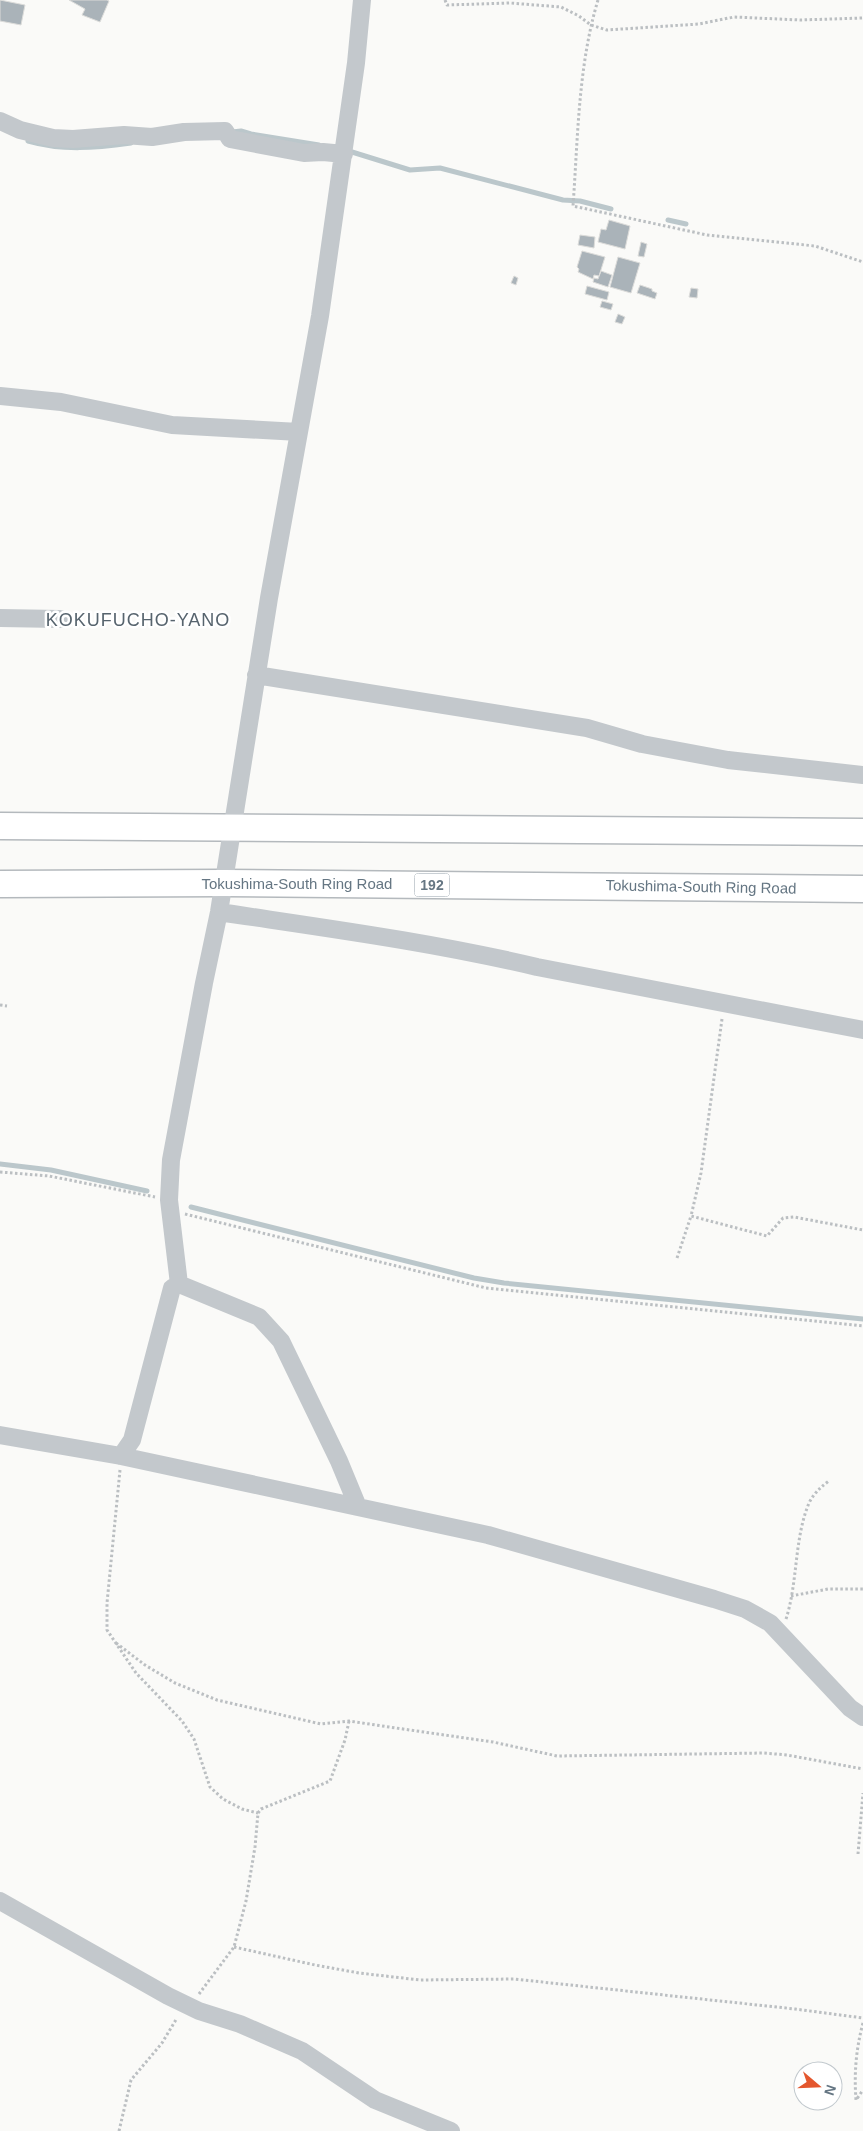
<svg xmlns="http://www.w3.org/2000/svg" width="863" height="2131" font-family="Helvetica,sans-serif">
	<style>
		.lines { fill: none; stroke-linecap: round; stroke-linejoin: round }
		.stream { stroke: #bbc7cb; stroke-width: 5 }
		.building { fill: #aab3b9; stroke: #dcdcda }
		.highway-casing { stroke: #b4b9bd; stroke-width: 29 }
		.path { stroke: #bbbfc2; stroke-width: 3; stroke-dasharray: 2.5 2.5; stroke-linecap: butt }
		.minor { stroke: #c3c8cc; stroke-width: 18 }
		.highway { stroke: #fff; stroke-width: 26 }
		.labels { text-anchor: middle; stroke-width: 5; stroke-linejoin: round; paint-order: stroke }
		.shield { fill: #fff; stroke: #939fa8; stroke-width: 1 }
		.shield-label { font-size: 14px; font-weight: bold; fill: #657683 }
		.street-label { font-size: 15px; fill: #657683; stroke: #fff }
		.quarter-label { font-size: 18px; letter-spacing: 1px; fill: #57646e; stroke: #fff }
	</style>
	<rect width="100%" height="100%" fill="#fafaf8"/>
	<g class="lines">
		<path class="stream" d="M232 132 241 131 251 134 319 145
			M28 141C63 151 95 148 131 143
			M352 152 410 170 440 168 563 200 580 201 611 209
			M668 220 686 224
			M0 1164 51 1170 147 1191
			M191 1207 474 1278 504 1283 863 1319"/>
	</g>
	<path class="building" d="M0 0 25 5 21 25 0 21Z
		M69 0H107L109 1 100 22 82 15 85 9Z
		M609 220 630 226 625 249 598 242 601 229 606 230Z
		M580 235 595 237 594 248 578 245Z
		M641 242 647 244 644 257 638 256Z
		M582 251 605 257 599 276 594 275 593 279 578 272 579 269 577 267Z
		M618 257 640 263 631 293 610 287Z
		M601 271 612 275 608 287 593 282 594 278 598 279Z
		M514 276 518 278 516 285 511 283Z
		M640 285 652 289V291L657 293 655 299 637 293Z
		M587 286 609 292 607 300 585 294Z
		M691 288 698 289 697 298 689 297Z
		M602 301 613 304 611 310 600 307Z
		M618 314 625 317 622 324 615 322Z"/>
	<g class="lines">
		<defs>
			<path id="highway" d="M0 826 863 832
				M0 884 224 883 863 889"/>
		</defs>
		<use href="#highway" class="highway-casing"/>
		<path class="path" d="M445 0 447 5 510 3 561 7 579 16 591 25 607 30 699 24 734 17 800 20 863 18
			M598 0C578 66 578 138 573 206L707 235 815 246 863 262
			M0 1005 7 1006
			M722 1019 701 1173 691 1216 767 1236 783 1218 794 1217 863 1230
			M0 1172 49 1176 155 1197
			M185 1214 486 1288 863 1326
			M677 1258 691 1216
			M120 1470 107 1603V1630L136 1673 182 1721 194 1739 210 1787 223 1799 242 1809 258 1813
			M791 1596 828 1589H863
			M786 1619C798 1582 794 1539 809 1503 814 1493 821 1487 830 1480
			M116 1643 145 1665 175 1683 217 1700 321 1724 349 1721 389 1727 493 1742 557 1756 764 1753 787 1755 863 1769
			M858 1854 863 1793
			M234 1947 315 1965 359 1973 420 1980 514 1979 795 2009 863 2018
			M199 1994 234 1947 246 1901 255 1847 258 1813 261 1809 330 1781 345 1740 349 1721
			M863 2023C856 2049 854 2073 856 2100L863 2090
			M119 2131 131 2080 162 2043 177 2018"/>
		<path class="minor" d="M0 121 20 130 53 138 73 139 124 135 152 137 184 132 225 131 230 139 304 153 323 152 344 154
			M0 396 61 402 172 425 299 432
			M0 618 60 619
			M256 675 587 728 642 744 728 760 863 775
			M219 912C325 928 432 942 537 967L863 1030
			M0 1435 121 1456 488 1535 714 1599 745 1609 770 1623 850 1708 863 1717
			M121 1456 132 1440 172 1288 179 1284
			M358 1507 339 1461 281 1341 259 1317 179 1284 169 1200 171 1160 204 983 219 912 269 598 320 316 356 63 362 0
			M0 1901 168 1996 199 2011 240 2024 302 2051 375 2100 451 2131"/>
		<use href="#highway" class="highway"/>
	</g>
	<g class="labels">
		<rect class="shield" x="414.5" y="873.5" width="35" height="23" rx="4"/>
		<g class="shield-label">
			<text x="432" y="890">192</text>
		</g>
		<g class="street-label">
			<text x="297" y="889">Tokushima-South Ring Road</text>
			<text transform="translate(701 887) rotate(1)" y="5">Tokushima-South Ring Road</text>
		</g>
		<g class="quarter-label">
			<text x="138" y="626">KOKUFUCHO-YANO</text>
		</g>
	</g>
	<g transform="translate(818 2086) rotate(109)"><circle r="24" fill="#ffffff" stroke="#c1c8cd"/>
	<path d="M0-4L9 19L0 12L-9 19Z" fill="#e4572e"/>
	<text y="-8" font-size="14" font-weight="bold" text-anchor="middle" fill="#657683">N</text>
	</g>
</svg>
